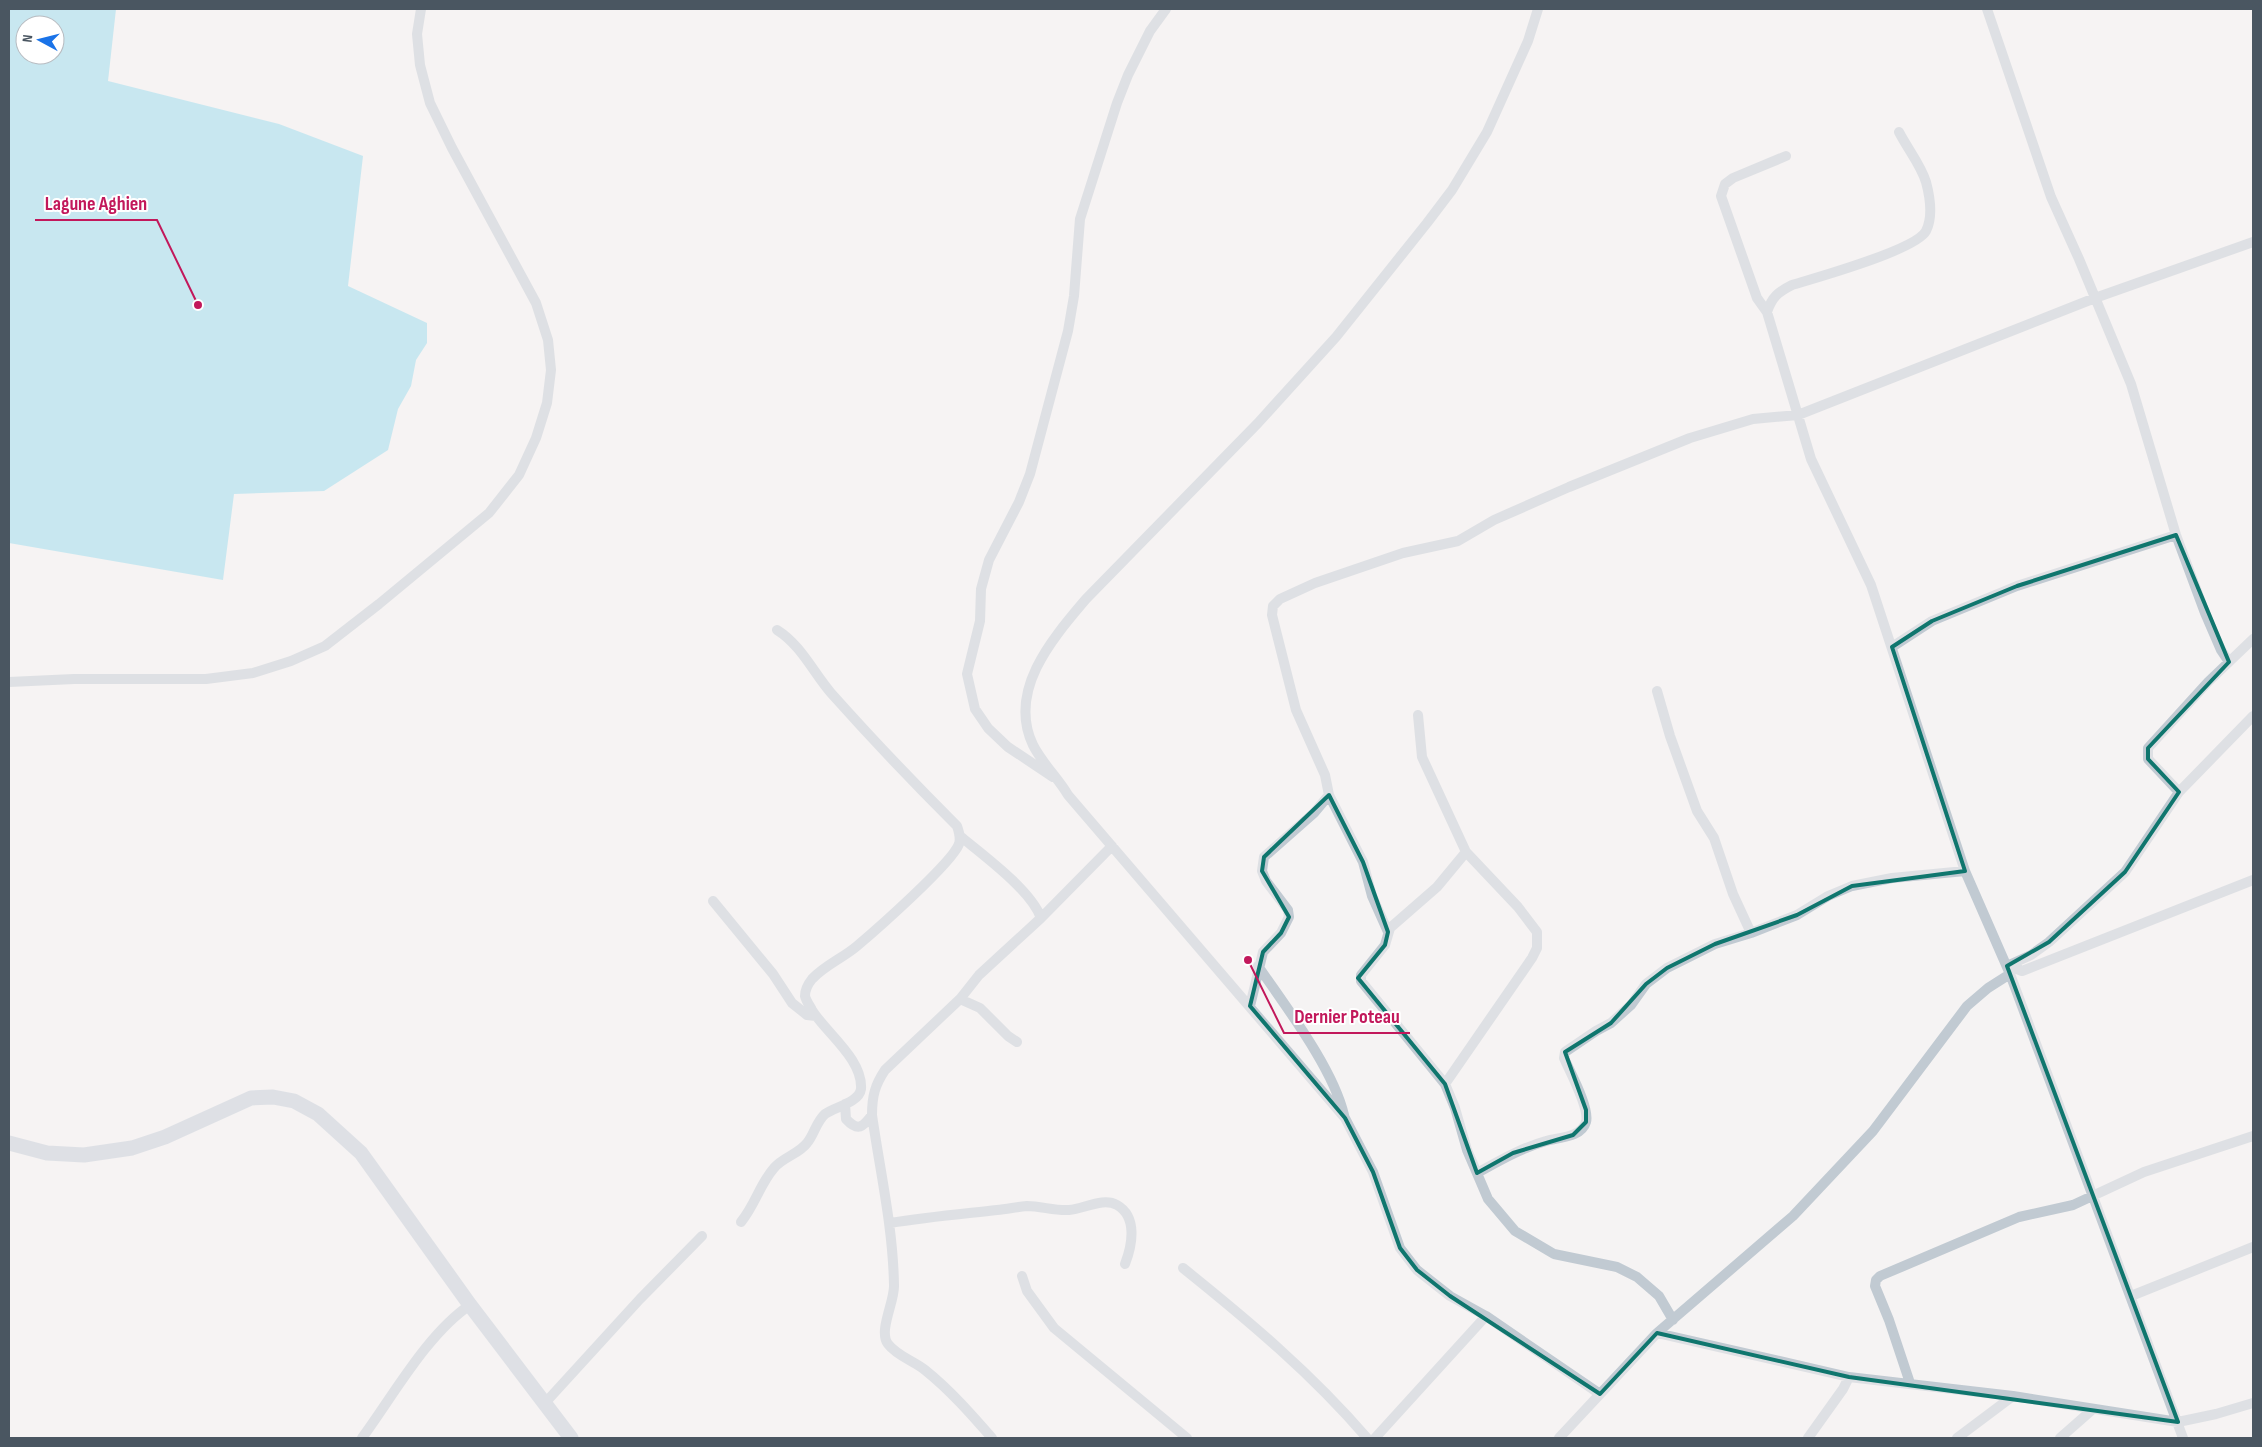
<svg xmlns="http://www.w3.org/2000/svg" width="2262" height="1447" font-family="'Sofia Sans Condensed',sans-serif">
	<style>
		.water { fill: #90daee; fill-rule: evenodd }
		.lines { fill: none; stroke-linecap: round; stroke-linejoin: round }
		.street { stroke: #c1cad2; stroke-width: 10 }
		.secondary { stroke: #c1cbd6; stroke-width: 15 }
		.marked { fill: none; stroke: #0f766e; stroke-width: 4; stroke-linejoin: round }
		.leader { fill: none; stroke: #c2185b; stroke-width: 2 }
		.callout-dot { fill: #c2185b; stroke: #fff; stroke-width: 2 }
		.callout-label { font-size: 20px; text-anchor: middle; font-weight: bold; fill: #c2185b; stroke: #fff; stroke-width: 4; stroke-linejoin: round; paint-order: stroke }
	</style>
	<rect width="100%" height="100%" fill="#f5f3f3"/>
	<path class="water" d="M9 9H116L108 81 279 124 363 156 348 286 427 323V343L416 360 411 386 398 409 388 450 324 491 234 494 223 580 9 543ZM25 25H55V55H25Z"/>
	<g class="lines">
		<path class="street" d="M1538 9 1528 41 1487 132 1452 190 1427 223 1336 337 1258 423 1086 599C1053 638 1007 690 1033 745 1042 763 1058 778 1068 795L1345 1118 1373 1172 1400 1248 1417 1270 1450 1296 1486 1316 1600 1394
			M1987 9 2051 197 2079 259 2131 384 2176 535 2205 613 2221 650 2229 662
			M1786 156 1733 178 1725 184 1721 196 1757 298 1767 312 1811 459 1871 585 1965 871 2010 974 2183 1438
			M1767 312C1772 297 1778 292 1792 285 1815 278 1916 250 1926 231 1933 217 1930 197 1926 182 1921 165 1907 148 1899 132
			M1892 647 1932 621 2017 586 2176 535
			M9 682 74 679H206L253 673 291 661 325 646 379 604 489 513 519 475 536 438 547 403 551 370 548 340 536 303 452 148 430 103 420 65 417 34 421 9
			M1657 691 1670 736 1697 811 1714 838 1733 894 1751 933
			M1418 715 1422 757 1466 852 1518 907 1537 932V948L1532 958 1445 1084
			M1053 777 1008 747 988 728 975 709 967 674 980 621 981 589 989 560 1019 502 1030 474 1068 331 1074 296 1080 219 1117 103 1128 75 1150 31 1166 9
			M2179 792 2148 759V748L2208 682 2253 639
			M1329 795 1363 862 1372 896 1388 932
			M960 836C983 855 1031 890 1041 918
			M1466 852 1437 887 1390 928 1385 945 1361 975V981L1445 1084 1455 1108 1467 1150 1488 1199 1515 1231 1554 1254 1617 1267 1637 1277 1659 1296 1673 1320
			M713 901 773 974 792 1003 807 1015 816 1016
			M2017 962V969L2022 971 2253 880
			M1258 966C1286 1007 1333 1068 1344 1115
			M2007 966 2031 955 2049 942 2125 872 2179 792 2253 716
			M960 999 979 975 1041 918 1112 846
			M1250 1006 1263 952 1281 933 1289 917 1288 910 1266 881 1262 871 1264 857 1314 813 1329 795 1325 775 1296 710 1272 615 1273 606 1280 599 1315 583 1403 553 1458 541 1494 520 1569 487 1690 438 1753 419 1798 415 2095 298 2253 242
			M845 1104 846 1119C858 1132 863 1127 872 1115
			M1477 1173C1499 1161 1521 1148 1546 1141 1559 1137 1581 1138 1586 1122 1590 1108 1570 1072 1564 1058L1565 1052 1596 1031 1611 1023 1631 1005 1646 984 1667 968 1715 944 1751 933 1797 915 1828 896 1852 886 1892 878 1965 871
			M741 1222C755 1205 760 1184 774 1168 783 1157 799 1154 807 1143 814 1135 816 1122 825 1114 834 1107 859 1103 861 1089 863 1059 826 1033 812 1010 810 1006 806 1001 805 996 805 990 808 984 812 979 825 965 843 958 857 946 876 930 952 863 959 844 961 838 959 832 957 826 914 783 872 739 831 693 813 672 801 645 777 630
			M890 1223C926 1217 961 1214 997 1210 1007 1209 1017 1207 1027 1206 1041 1206 1055 1211 1069 1210 1084 1209 1103 1197 1117 1205 1138 1217 1132 1246 1125 1264
			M1183 1268C1249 1321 1312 1374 1367 1438
			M1022 1276 1027 1291 1054 1328 1187 1438
			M2131 1296 2253 1247
			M1657 1333 1849 1377 2013 1396 2178 1422 2216 1414 2253 1403
			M1910 1383 1889 1320 1875 1286 1876 1280 1880 1276 2019 1217 2073 1205 2144 1172 2253 1136
			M545 1403 640 1299 702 1236
			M362 1438C393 1396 427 1334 470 1305
			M992 1438C971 1414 950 1390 925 1370 914 1361 897 1356 888 1344 878 1331 895 1301 894 1285 893 1227 880 1171 872 1115 872 1096 875 1085 885 1070L960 999 980 1008 1008 1036 1017 1042
			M1375 1438 1486 1316
			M1559 1438 1657 1333 1793 1216 1873 1131 1967 1006 1988 988 2010 974
			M1808 1438 1843 1389 1849 1377
			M1957 1438 2013 1396
			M2060 1438 2093 1409"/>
		<path class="secondary" d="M9 1143 47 1153 84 1155 132 1148 165 1137 251 1098 273 1097 294 1101 318 1114 361 1153 470 1305 571 1438"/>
	</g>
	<path d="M0 0H2262V1447H0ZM2176 535 2229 662 2148 748V759L2179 792 2125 872 2049 942 2007 966 2178 1422 1849 1377 1657 1333 1600 1394 1450 1296 1417 1270 1400 1248 1373 1172 1345 1118 1250 1006 1263 952 1281 933 1289 917 1262 871 1264 857 1329 795 1363 862 1388 932 1385 945 1358 978 1445 1084 1477 1173 1513 1153 1573 1135 1586 1122V1110L1565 1052 1611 1023 1646 984 1667 968 1715 944 1797 915 1852 886 1965 871 1892 647 1932 621 2017 586Z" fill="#f5f3f3" fill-opacity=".55" fill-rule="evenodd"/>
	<path class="marked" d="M2176 535 2229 662 2148 748V759L2179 792 2125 872 2049 942 2007 966 2178 1422 1849 1377 1657 1333 1600 1394 1450 1296 1417 1270 1400 1248 1373 1172 1345 1118 1250 1006 1263 952 1281 933 1289 917 1262 871 1264 857 1329 795 1363 862 1388 932 1385 945 1358 978 1445 1084 1477 1173 1513 1153 1573 1135 1586 1122V1110L1565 1052 1611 1023 1646 984 1667 968 1715 944 1797 915 1852 886 1965 871 1892 647 1932 621 2017 586Z"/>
	<path class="leader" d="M198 305L157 220H35M1248 960L1284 1033H1410"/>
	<g class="callout-dot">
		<circle cx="198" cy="305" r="5"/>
		<circle cx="1248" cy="960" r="5"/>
	</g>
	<g class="callout-label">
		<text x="96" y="210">Lagune Aghien</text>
		<text x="1347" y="1023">Dernier Poteau</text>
	</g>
	<rect width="2262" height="1447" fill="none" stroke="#4a5661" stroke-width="20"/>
	<g transform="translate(40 40) rotate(277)"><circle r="24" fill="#ffffff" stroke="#b7bbc0"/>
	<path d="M0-4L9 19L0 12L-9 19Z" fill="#1a73e8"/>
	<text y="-8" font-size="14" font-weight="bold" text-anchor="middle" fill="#4a5661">N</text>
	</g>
</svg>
